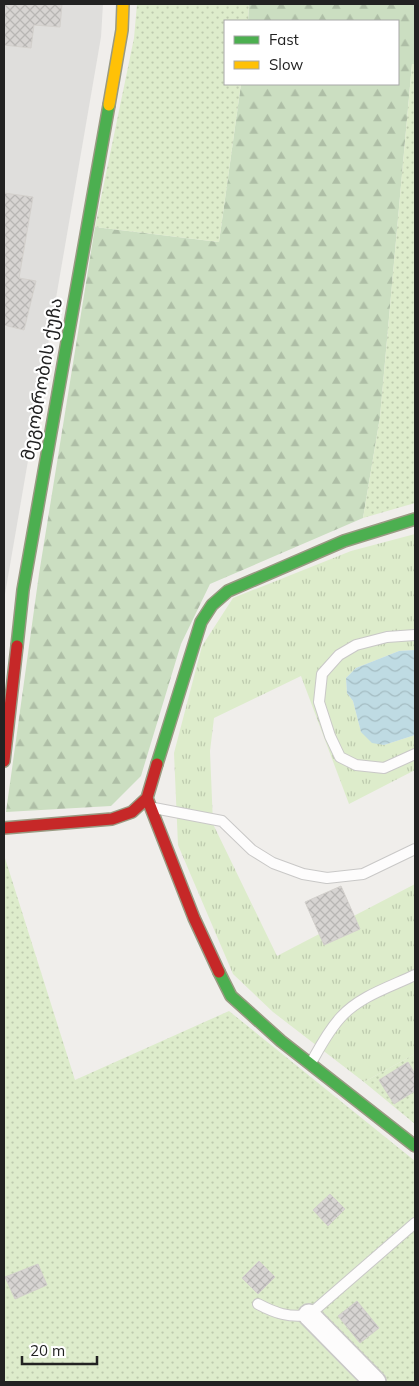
<svg xmlns="http://www.w3.org/2000/svg" width="419" height="1386" font-family="Mulish,'Noto Sans Georgian',sans-serif">
	<style>
		.residential { fill: #dfdedc }
		.grass { fill: url(#grass-tufts) }
		.forest { fill: url(#forest-firs) }
		.garden { fill: url(#garden-dots) }
		.water { fill: url(#water-waves) }
		.building { fill: url(#building-cross-hatch); stroke: #d3d0cc }
		.lines { fill: none; stroke-linecap: round; stroke-linejoin: round }
		.lane-casing { stroke: #c9c8c7; stroke-width: 12 }
		.street-casing { stroke: #c9c8c7; stroke-width: 24 }
		.fast-casing { stroke: #999a82; stroke-width: 14 }
		.slow-casing { stroke: #999a82; stroke-width: 14 }
		.jam-casing { stroke: #999a82; stroke-width: 14 }
		.lane { stroke: #fdfcfc; stroke-width: 10 }
		.street { stroke: #fdfcfc; stroke-width: 21 }
		.fast { stroke: #4caf50; stroke-width: 11 }
		.slow { stroke: #ffc107; stroke-width: 11 }
		.jam { stroke: #c62828; stroke-width: 11 }
		.labels { text-anchor: middle; stroke-width: 4.5; stroke-linejoin: round; paint-order: stroke }
		.street-label { font-size: 18px; fill: #222; stroke: #fff }
	</style>
	<defs>
		<pattern id="grass-tufts" width="24" height="20" patternUnits="userSpaceOnUse" patternTransform="scale(1.25)"><rect width="24" height="20" fill="#ddeccb"/><path d="M3 7l-1-3M5 7V3M7 7l1-3M15 17l-1-3M17 17v-4M19 17l1-3" fill="none" stroke="#bdcaae"/></pattern>
		<pattern id="forest-firs" width="22" height="20" patternUnits="userSpaceOnUse" patternTransform="scale(1.25)"><rect width="22" height="20" fill="#cbdec1"/><path d="M5 1l3.5 6h-7zM16 11l3.5 6h-7z" fill="#aebea6"/></pattern>
		<pattern id="garden-dots" width="8" height="8" patternUnits="userSpaceOnUse" patternTransform="scale(1.25)"><rect width="8" height="8" fill="#ddeccb"/><path d="M2 2h.1M6 6h.1" fill="none" stroke="#bdcaae" stroke-width="1.8" stroke-linecap="round"/></pattern>
		<pattern id="water-waves" width="16" height="10" patternUnits="userSpaceOnUse" patternTransform="scale(1.25)"><rect width="16" height="10" fill="#bfdbe3"/><path d="M0 5q4-4 8 0t8 0" fill="none" stroke="#a4bcc2"/></pattern>
		<pattern id="building-cross-hatch" width="8" height="8" patternUnits="userSpaceOnUse" patternTransform="scale(1.25)"><rect width="8" height="8" fill="#d7d4d2"/><path d="M0 0l8 8M0 8l8-8" fill="none" stroke="#b8b6b4"/></pattern>
	</defs>
	<rect width="100%" height="100%" fill="#f0eeeb"/>
	<path class="residential" d="M4 4H103L101 37 4 600Z"/>
	<path class="grass" d="M415 534V650L399 651 356 668 346 678 347 693 353 701 361 732 384 745 415 735V770L349 804 301 676 214 718 210 751 213 824 277 956 415 884V1054L364 1082 273 1012 233 974 178 845 174 753 202 646 233 598 351 551Z"/>
	<path class="forest" d="M249 4H415V64H412L380 417 363 518 210 584 181 644 141 776 111 806 6 812 39 574 95 227 219 242 241 84H398V21H248Z"/>
	<path class="garden" d="M137 4H249L248 21H225V84H241L219 242 95 227 134 38Z
		M412 64H415V503L363 518 380 417Z
		M5 858 75 1080 229 1011 415 1161V1382H4Z
		M415 1054V1124L364 1082Z"/>
	<path class="water" d="M415 650V735L384 745 372 743 361 732 353 701 347 693 346 678 356 668 399 651Z"/>
	<path class="building" d="M4 4H62L60 27 34 25 31 48 4 45Z
		M4 193 33 197 19 278 36 281 24 330 4 325Z
		M341 886 360 929 324 945 305 902Z
		M408 1062 415 1074V1091L394 1104 379 1080Z
		M330 1194 345 1209 328 1226 313 1210Z
		M259 1261 275 1277 258 1294 242 1278Z
		M38 1264 47 1285 15 1299 5 1277Z
		M357 1301 379 1328 360 1343 338 1316Z"/>
	<g class="lines">
		<defs>
			<path id="lane" d="M415 635 387 637 356 645 339 655 322 674 319 702 330 736 340 757 356 765 384 768 415 754
				M154 808 222 821 252 850 273 863 303 874 327 878 363 874 415 849
				M311 1063C320 1047 328 1031 341 1017 360 996 390 987 415 975
				M258 1304C275 1313 289 1318 309 1315L415 1223"/>
			<path id="street" d="M309 1315 375 1382"/>
			<path id="fast" d="M17 646 23 590 109 105
				M157 764 201 622 212 605 228 591 344 541 415 519
				M219 972 231 996 281 1041 415 1146"/>
			<path id="slow" d="M109 105 122 30 123 4"/>
			<path id="jam" d="M4 761 17 646
				M147 798 194 918 219 972
				M4 828 112 819 132 812 147 798 157 764"/>
		</defs>
		<use href="#lane" class="lane-casing"/>
		<use href="#street" class="street-casing"/>
		<use href="#fast" class="fast-casing"/>
		<use href="#slow" class="slow-casing"/>
		<use href="#jam" class="jam-casing"/>
		<use href="#lane" class="lane"/>
		<use href="#street" class="street"/>
		<use href="#fast" class="fast"/>
		<use href="#slow" class="slow"/>
		<use href="#jam" class="jam"/>
	</g>
	<g class="labels">
		<g class="street-label">
			<text transform="translate(42 379) rotate(-80)" y="6">მეგობრობის ქუჩა</text>
		</g>
	</g>
	<rect width="419" height="1386" fill="none" stroke="#222222" stroke-width="10"/>
	<rect x="224" y="20" width="175" height="65" fill="#ffffff" stroke="#a7a7a7"/>
	<rect x="234" y="36" width="25" height="8" fill="#4caf50" stroke="#a7a7a7"/>
	<text x="269" y="45" font-size="15" fill="#222222">Fast</text>
	<rect x="234" y="61" width="25" height="8" fill="#ffc107" stroke="#a7a7a7"/>
	<text x="269" y="70" font-size="15" fill="#222222">Slow</text>
	<path d="M22 1356v8h75v-8" fill="none" stroke="#222222" stroke-width="2.5"/>
	<text x="30" y="1356" font-size="15" fill="#222222" stroke="#ffffff" stroke-width="4" paint-order="stroke">20 m</text>
</svg>
